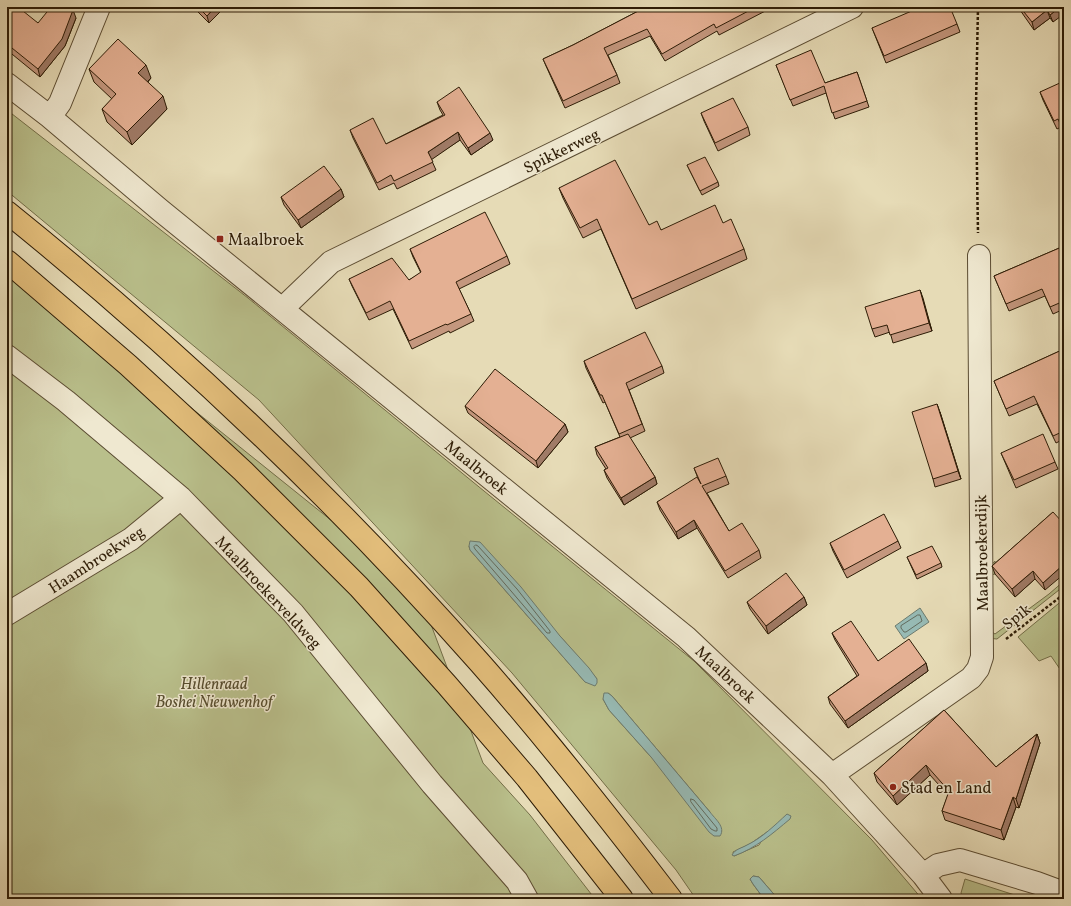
<svg xmlns="http://www.w3.org/2000/svg" width="1071" height="906" font-family="Vollkorn,serif">
	<style>
		.green { fill: #b9bf8b; stroke: #736e48; fill-rule: evenodd }
		.water { fill: #97bab4; stroke: #6d7b6e }
		.lines { fill: none; stroke-linecap: round; stroke-linejoin: round }
		.shore { stroke: #626b5d; stroke-width: 1 }
		.minor-casing { stroke: #5b4c32; stroke-width: 24 }
		.highway-casing { stroke: #2d1c06; stroke-width: 24 }
		.path { stroke: #2d1c06; stroke-width: 2.5; stroke-dasharray: 3 2; stroke-linecap: butt }
		.minor { stroke: #efe8d0; stroke-width: 22 }
		.highway { stroke: #e3be7b; stroke-width: 22 }
		.wall { fill: #c4977e; stroke: #2d1c06 }
		.shaded-wall { fill: #a07b67; stroke: #2d1c06 }
		.building { fill: #e4b093; stroke: #2d1c06 }
		.poi-dot { fill: #8f2418; stroke: #efe8d0; stroke-width: 1.5 }
		.labels { text-anchor: middle; stroke-width: 3; stroke-linejoin: round; paint-order: stroke }
		.street-label { font-size: 16px; fill: #2d1c06; stroke: #efe8d0 }
		.poi-label { font-size: 16px; fill: #2d1c06; stroke: #efe8d0; text-anchor: start }
		.park-label { font-size: 16px; font-style: italic; fill: #574d2e; stroke: #efe8d0 }
	</style>
	<rect width="100%" height="100%" fill="#e6dbb6"/>
	<filter id="stains"><feTurbulence type="fractalNoise" baseFrequency=".005" numOctaves="4"/><feColorMatrix values="0 0 0 0 .2 0 0 0 0 .09 0 0 0 0 .02 0 0 0 .5 -.17"/></filter>
	<radialGradient id="worn" r=".72"><stop offset=".6" stop-color="#630" stop-opacity="0"/><stop offset="1" stop-color="#630" stop-opacity=".3"/></radialGradient>
	<path class="green" d="M7 110 248 298 484 491 694 661 872 840 922 899H778L759 877 753 876 750 879 753 884 764 899H696L676 870 512 673 259 400 7 191ZM469 546 560 636 597 679 585 682 470 550ZM608 693 612 696 710 812 651 757 609 710 603 699ZM767 832 759 845 734 856 733 852 750 844Z
		M7 260 418 590 483 763 530 815 595 899H7Z
		M995 561V574L988 576 989 630 995 634 1049 594 1064 581V586L997 639 986 638 987 570Z
		M1064 599V675L1051 656 1039 661 1018 637Z
		M965 879 1027 899H963L961 893Z"/>
	<path class="water" d="M470 541 480 542 521 587 560 636 589 668 597 679V683L595 686 585 682 470 550 469 546Z
		M920 608 929 622 904 639 895 626Z
		M604 693H608L612 696 710 812C715 819 726 827 720 836H714L709 832 651 757 609 710 603 699Z
		M787 814 791 816 790 819C772 834 756 848 734 856L732 855C735 849 742 848 747 845 762 838 775 825 787 814Z
		M753 876 759 877 778 899H764L753 884 750 879Z"/>
	<g class="lines">
		<path class="shore" d="M476 545 478 546 517 589 550 631V633H547L475 549 474 547Z
			M918 615H920L922 621 906 632H904L901 628V626Z
			M691 799 694 800 717 828V831H715L711 829 691 802Z"/>
		<defs>
			<path id="minor" d="M7 84 50 117 160 210 686 637 832 775 923 875 941 899
				M50 117 60 103 99 7
				M282 309 331 262 852 7
				M7 356 66 401 181 498 293 613 432 784 517 881 527 899
				M7 614 131 539 181 498
				M832 775 971 678 978 669 982 657 979 256
				M923 875 938 865 960 860 1037 883 1064 893"/>
			<path id="highway" d="M7 212C177 349 336 500 480 663 547 739 610 819 671 899
				M7 261 128 365 243 471 359 587 447 685 527 778 622 899"/>
		</defs>
		<use href="#minor" class="minor-casing"/>
		<use href="#highway" class="highway-casing"/>
		<path class="path" d="M978 7 976 106 978 233
			M1006 639 1064 594"/>
		<use href="#minor" class="minor"/>
		<use href="#highway" class="highway"/>
	</g>
	<path class="wall" d="M7 7 38 23 76 18 65 46 40 77 7 50Z
		M193 7H225L209 23Z
		M646 7H773L719 35 717 31 665 61 650 36 608 55 617 75 620 83 565 108 546 66 543 59 573 45Z
		M1019 7H1064L1053 22 1050 18 1034 30 1020 10Z
		M957 24 960 32 886 63 872 28Z
		M776 65 825 83 857 72 869 107 835 119 826 93 793 106Z
		M89 69 151 78 148 82 167 109 132 145 107 122 102 109 112 99 94 82Z
		M1064 85V134L1061 127 1057 129 1043 100 1040 92Z
		M437 102 493 140 471 155 460 140 431 159 436 170 397 189 394 183 379 190 353 138 350 130 386 144 443 115 440 110Z
		M701 113 748 127 750 135 718 151 704 121Z
		M687 165 718 182 719 186 702 195Z
		M559 188 661 230 723 223 744 249 747 259 636 309 601 229 583 238 563 198Z
		M341 189 344 197 301 228 284 205 281 197Z
		M1064 246V309L1053 314 1045 296 1009 311 994 276Z
		M410 249 507 256 510 264 459 289 471 314 474 321 450 333 449 331 412 349 393 309 369 320 352 286 349 279 409 280 421 273 413 257Z
		M920 290 932 331 893 343 890 332 875 337 872 329Z
		M1064 349V439L1056 443 1037 404 1009 416 994 381Z
		M584 361 662 366 664 373 629 390 645 431 630 438 655 477 657 484 624 505 607 478 604 470 606 469 597 455 595 447 620 437 605 402 603 403 586 368Z
		M465 406 565 424 568 432 538 468 468 413Z
		M940 412 961 479 935 487 933 479Z
		M1001 453 1055 462 1058 469 1016 488Z
		M694 468 726 476 729 484 707 493 729 531 759 550 761 558 728 578 697 528 678 539 660 510 657 502 699 481Z
		M1053 512 1045 590 1035 579 1015 597 995 574 992 566Z
		M898 541 901 548 847 578 833 551 830 543Z
		M907 557 941 563 942 567 917 579Z
		M804 597 807 605 768 634 750 609 747 602Z
		M832 633 878 661 926 663 928 671 848 728 830 704 828 697 857 676 835 640Z
		M944 710 996 767 1037 734 1040 743 1019 808 1016 807 1004 840 945 820 942 811 948 795 930 775 897 805 877 782 874 773Z"/>
	<path class="shaded-wall" d="M215 7H225L209 23 207 16Z
		M1060 7H1064V14L1053 22 1050 15Z
		M73 10 76 18 65 46 40 77 38 69Z
		M1047 10 1050 18 1034 30 1032 22Z
		M146 65 151 78 143 86 138 73Z
		M163 96 167 109 132 145 127 132Z
		M458 132 460 140 431 160 428 152Z
		M490 133 493 140 471 155 468 148Z
		M341 189 344 197 301 228 298 220Z
		M920 290 923 298 932 331 929 323Z
		M937 404 940 412 961 479 958 471Z
		M565 424 568 432 538 468 536 461Z
		M655 477 657 484 624 505 621 498Z
		M694 520 697 528 678 539 676 532Z
		M1064 564V574L1045 590 1043 583Z
		M1033 571 1035 579 1015 597 1012 589Z
		M804 597 807 605 768 634 766 626Z
		M926 663 928 671 848 728 845 721Z
		M1037 734 1040 743 1019 808 1016 799Z
		M926 765 930 775 897 805 893 796Z
		M1013 797 1016 807 1004 840 1001 830Z"/>
	<path class="building" d="M7 7H18L38 23 51 7H69L73 10 62 39 38 69 7 44Z
		M198 7H215L207 16Z
		M646 7H756L716 28 714 24 662 54 647 29 604 48 617 75 563 101 543 59 573 45Z
		M921 7H950L957 24 884 56 872 28Z
		M1020 7H1060L1050 15 1047 10 1032 22Z
		M118 39 146 65 138 73 163 96 127 132 102 109 116 94 89 69Z
		M811 50 825 83 857 72 867 101 832 113 824 86 790 100 776 65Z
		M1062 82 1064 85V132L1058 119 1054 121 1040 92Z
		M459 87 490 133 468 148 458 132 428 152 433 162 394 181 391 175 377 183 350 130 373 118 386 144 445 115 437 102Z
		M733 98 748 127 715 143 701 113Z
		M705 157 718 182 700 191 687 165Z
		M615 160 649 225 657 221 661 230 715 205 723 223 731 219 744 249 632 299 597 219 580 228 559 188Z
		M324 166 341 189 298 220 281 197Z
		M485 212 507 256 456 282 471 314 447 325 446 324 409 341 390 301 366 313 349 279 392 258 409 280 421 272 410 249Z
		M1064 246V301L1050 307 1042 289 1006 304 994 276Z
		M920 290 929 323 890 335 887 325 872 329 865 307Z
		M645 332 662 366 626 383 642 424 619 434 602 395H600L584 361Z
		M1064 349V431L1053 436 1034 396 1006 409 994 381Z
		M495 369 565 424 536 461 465 406Z
		M937 404 958 471 933 479 912 412Z
		M628 434 655 477 621 498 604 470 608 468 595 447Z
		M1043 434 1055 462 1014 480 1001 453Z
		M718 458 726 476 702 486 729 531 742 523 759 550 725 571 694 520 676 532 657 502 697 477 701 484 694 468Z
		M1053 512 1064 524V564L1043 583 1033 571 1012 589 992 566Z
		M884 514 898 541 844 570 830 543Z
		M932 546 941 563 916 575 907 557Z
		M786 573 804 597 766 626 747 602Z
		M851 621 878 661 909 639 926 663 845 721 828 697 859 675 832 633Z
		M944 710 996 767 1037 734 1016 799 1013 797 1001 830 942 811 949 791 926 765 893 796 874 773Z"/>
	<g class="poi-dot">
		<rect x="216" y="235" width="8" height="8" rx="2"/>
		<circle cx="893" cy="787" r="4"/>
	</g>
	<g class="labels">
		<g class="street-label">
			<text transform="translate(561 150) rotate(-26)" y="6">Spikkerweg</text>
			<text transform="translate(477 467) rotate(39)" y="6">Maalbroek</text>
			<text transform="translate(981 553) rotate(-91)" y="6">Maalbroekerdijk</text>
			<text transform="translate(96 559) rotate(-33)" y="6">Haambroekweg</text>
			<text transform="translate(269 592) rotate(47)" y="6">Maalbroekerveldweg</text>
			<text transform="translate(1016 616) rotate(-38)" y="6">Spik</text>
			<text transform="translate(726 674) rotate(43)" y="6">Maalbroek</text>
		</g>
		<g class="poi-label">
			<text x="228" y="245">Maalbroek</text>
			<text x="901" y="793">Stad en Land</text>
		</g>
		<g class="park-label">
			<text x="214" y="689">Hillenraad<tspan x="214" dy="18">Boshei Nieuwenhof</tspan></text>
		</g>
	</g>
	<rect width="1071" height="906" fill="none" stroke="#e6dbb6" stroke-width="24"/>
	<rect x="8" y="8" width="1055" height="890" fill="none" stroke="#2d1c06" stroke-width="2"/>
	<rect x="12" y="12" width="1047" height="882" fill="none" stroke="#2d1c06"/>
	<rect width="100%" height="100%" filter="url(#stains)"/>
	<rect width="100%" height="100%" fill="url(#worn)"/>
</svg>
